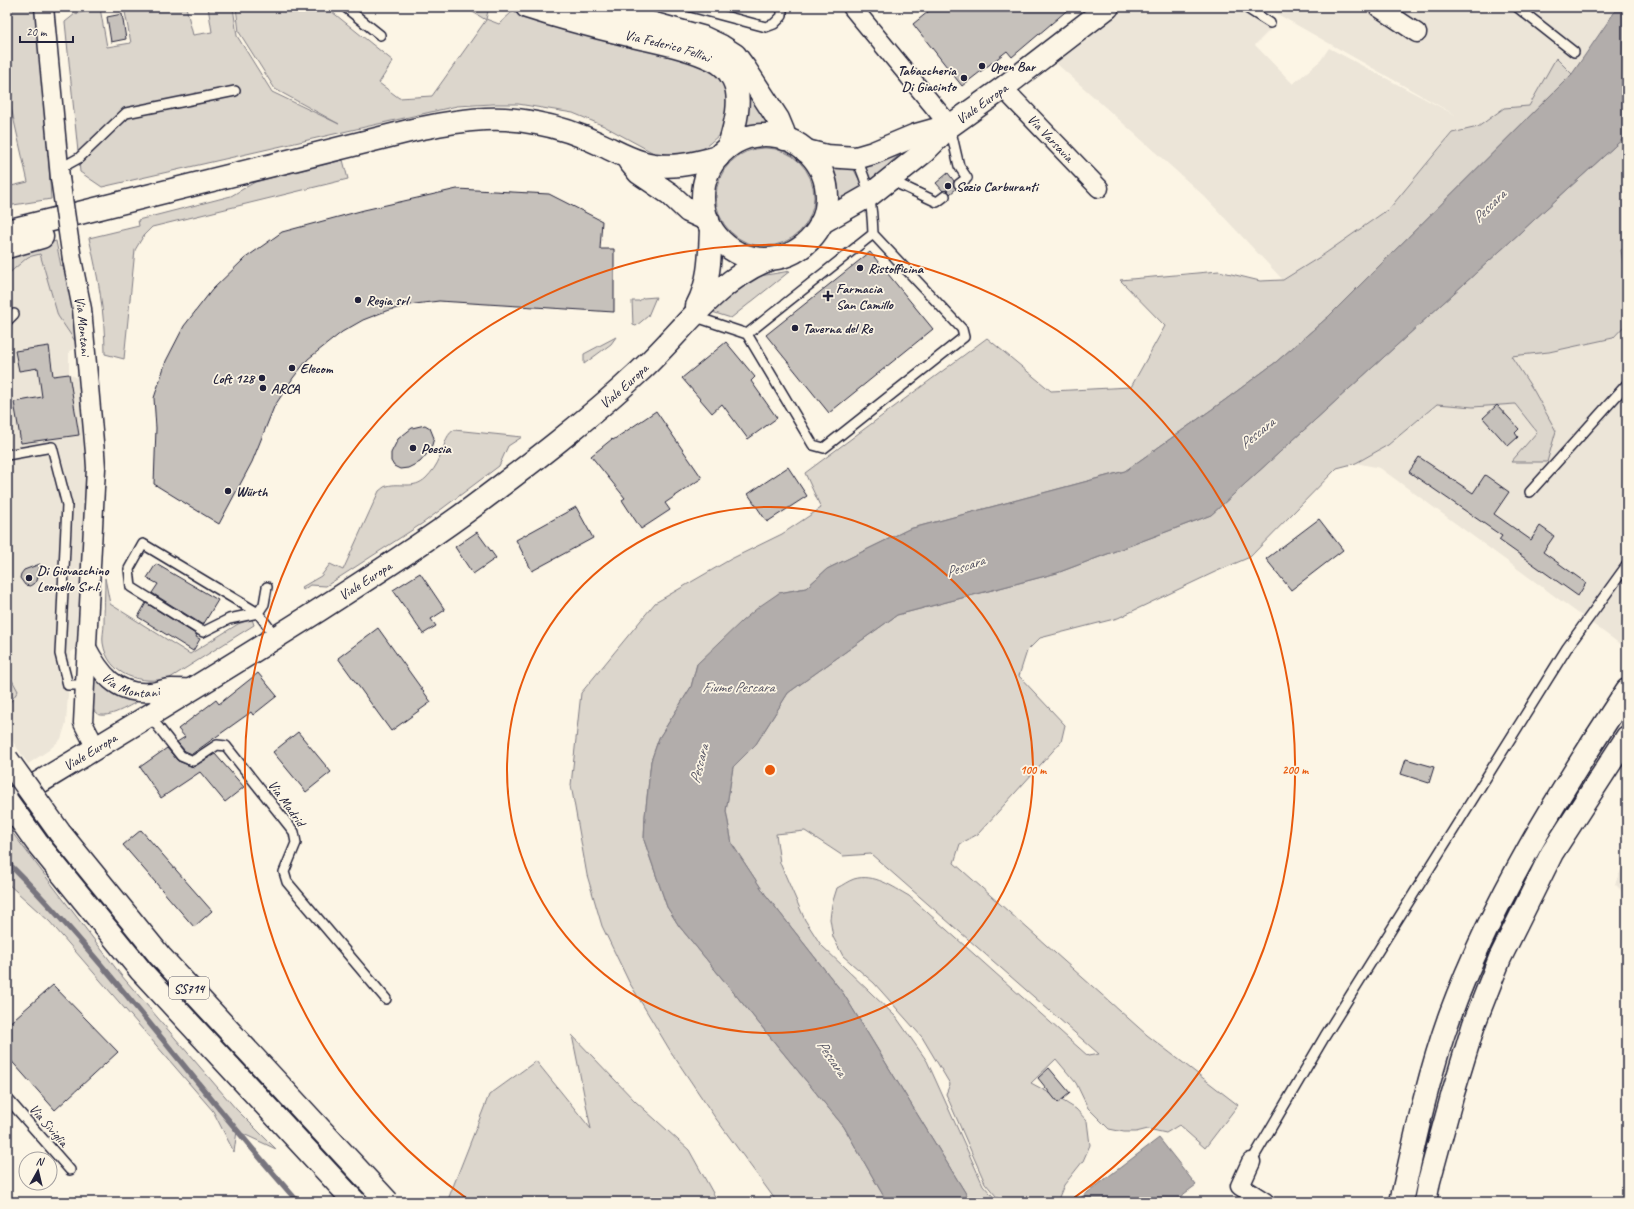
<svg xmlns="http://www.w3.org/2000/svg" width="1634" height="1209" font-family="Caveat,sans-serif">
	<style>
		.built { fill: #ece5d8 }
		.green { fill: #dcd6cc; stroke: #7f7c84 }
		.water { fill: #b2adab; stroke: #78757e }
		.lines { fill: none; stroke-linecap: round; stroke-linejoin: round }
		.stream { stroke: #78757e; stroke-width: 5.5 }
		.building { fill: #c6c1bb; stroke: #22223b }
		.service-casing { stroke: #22223b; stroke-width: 12 }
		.minor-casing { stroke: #22223b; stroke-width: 21 }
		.tertiary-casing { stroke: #22223b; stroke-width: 25 }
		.secondary-casing { stroke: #22223b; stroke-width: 25 }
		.trunk-casing { stroke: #22223b; stroke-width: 25 }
		.service { stroke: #fcf5e5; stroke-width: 9 }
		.minor { stroke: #fcf5e5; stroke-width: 18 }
		.tertiary { stroke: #fcf5e5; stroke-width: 22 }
		.secondary { stroke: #fcf5e5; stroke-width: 22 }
		.trunk { stroke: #fcf5e5; stroke-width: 22 }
		.minor-bridge-casing { stroke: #22223b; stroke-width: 21; stroke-linecap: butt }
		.trunk-bridge-casing { stroke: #22223b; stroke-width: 25; stroke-linecap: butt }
		.minor-bridge { stroke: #fcf5e5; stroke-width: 18 }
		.trunk-bridge { stroke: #fcf5e5; stroke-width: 22 }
		.ring { fill: none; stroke: #e8590c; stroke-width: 2 }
		.poi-dot { fill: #22223b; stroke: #fcf5e5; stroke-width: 1.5 }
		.labels { text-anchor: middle; stroke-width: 3.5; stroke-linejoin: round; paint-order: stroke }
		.shield { fill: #fcf5e5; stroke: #63616e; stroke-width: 1 }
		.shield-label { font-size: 13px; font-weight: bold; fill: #22223b }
		.street-label { font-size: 14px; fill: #22223b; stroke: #fcf5e5 }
		.poi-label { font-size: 14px; font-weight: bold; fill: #22223b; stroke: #fcf5e5; text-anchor: start }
		.water-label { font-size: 15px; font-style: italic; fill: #545362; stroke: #fcf5e5 }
		.centre { fill: #e8590c; stroke: #fcf5e5; stroke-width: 2 }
		.ring-label { font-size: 12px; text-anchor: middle; font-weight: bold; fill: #e8590c; stroke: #fcf5e5; stroke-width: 3.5; stroke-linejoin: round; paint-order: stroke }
	</style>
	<rect width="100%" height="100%" fill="#fcf5e5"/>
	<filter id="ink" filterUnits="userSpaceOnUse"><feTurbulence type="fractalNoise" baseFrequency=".025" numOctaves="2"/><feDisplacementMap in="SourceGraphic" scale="8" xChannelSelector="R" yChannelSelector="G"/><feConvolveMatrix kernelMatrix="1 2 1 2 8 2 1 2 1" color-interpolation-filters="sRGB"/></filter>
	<g filter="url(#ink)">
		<path class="built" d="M1128 7H1235L1270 30 1255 45 1293 84 1321 60 1329 48 1459 117 1265 7H1618L1572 74 1557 59 1529 106 1504 108 1478 127 1452 133 1390 208 1323 255 1283 280 1204 196 1056 63Z
			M40 253 58 316 75 341 76 348 69 351V374L78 378 87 491 78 649 71 651 66 723 61 739 49 750 28 764 7 733V707L18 691 7 671V633L11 631 7 625V275L28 257Z
			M1627 323V634L1620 644 1380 468 1356 463 1388 445 1437 404 1473 407 1515 404 1537 432 1547 462 1534 391 1511 356 1549 352 1613 338Z
			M1627 856V896L1615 884Z"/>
		<path class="green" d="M7 7H35L43 66 51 199 7 206V187L28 182 7 90Z
			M124 7H186L193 35 212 32 208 7H233L237 36 272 92 339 124 275 89 239 32 236 7H326L393 61 379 83 399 98 432 96 486 20 471 11 472 7H489L486 19 499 24 512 12 703 64 728 84 725 127 719 135 710 143 700 151 679 159 661 157 604 126 573 113 518 104H493L457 106 102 187 80 172 65 22 75 14 100 8 107 47 131 43Z
			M1556 58 1572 74 1328 317 1276 362 1225 400 1125 471 909 529 827 569 806 588 779 593 697 664 691 687 659 738 651 761 645 816 644 840 667 907 679 926 844 1127 887 1202H777L714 1116 671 1052 629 982 602 926 587 875 571 785 581 693 655 603 731 559 782 534 821 508 805 473 987 338 1051 391 1131 387 1165 326 1120 280 1219 271 1260 281 1283 280 1323 255 1390 208 1452 133 1478 127 1504 108 1529 106Z
			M736 70 769 124 741 128Z
			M1627 135V246L1621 250 1627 286V323L1613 338 1549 352 1511 356 1534 391 1556 431 1547 462H1511L1537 432 1515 404 1473 407 1437 404 1388 445 1356 463 1337 468 1250 557 1215 572 1118 618 1040 638 1027 651 1019 676 1065 725 1061 742 978 834 960 844 954 863 1147 1035 1238 1105 1205 1148 1179 1125 1166 1133 1148 1129 1136 1132H1124L1109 1129 1088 1108 1076 1083 1056 1059 1031 1083 1055 1096 1076 1109 1087 1121 1090 1145 1083 1161 1064 1185 1057 1202H1001L985 1183 946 1094 950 1084 922 1037 874 983 843 956 833 937 830 919 832 904 837 888C843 885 848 881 854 879 874 873 893 887 909 896L1088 1056 1099 1054 871 854 843 856 805 831 776 834 780 863 805 920 821 945 896 1017 927 1061 983 1185 998 1202H971L843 993 765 894 732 844 726 811 733 767 756 744 788 693 897 615 1057 573 1211 515Z
			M917 140 891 162 873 184 864 164Z
			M716 197a49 49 0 1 1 98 0a49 49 0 1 1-98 0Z
			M343 160 348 179 152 227 144 235 135 250 124 359 105 354C105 314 98 276 89 238L139 226 138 220 231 196 255 182Z
			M833 165H849L854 170 863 187 838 205V185Z
			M56 241 61 266 65 265 75 313V341L58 316 40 254 28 257 7 275V258L18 252Z
			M790 271 731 318 712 312 729 289 760 276Z
			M656 297 648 316 636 326 633 325 632 301H639L643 298Z
			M616 337 611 344 584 364V354Z
			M454 430 522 437 508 446 499 466 423 523 326 586 310 585 303 590 302 587 321 576 330 564 343 570 379 491C382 489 384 486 387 486 401 482 413 490 426 478 432 472 437 465 440 457 445 448 444 436 454 430Z
			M105 578 110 604 190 654 238 624 252 619 254 625 170 678C141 685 108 676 103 643 102 637 104 630 104 624 104 609 105 594 105 578Z
			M93 670 140 700C131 705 98 726 93 708 90 696 93 682 93 670Z
			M7 671 18 691 7 707Z
			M8 827 121 975 236 1109 276 1149 237 1131 234 1152 213 1111 50 922 7 883V828Z
			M572 1035 635 1101 689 1150 718 1202H447L489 1095 536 1061 591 1129Z"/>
		<path class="water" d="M1618 7H1627V135L1211 515 1057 573 897 615 788 693 756 744 733 767 726 811 732 844 765 894 843 993 971 1202H887L844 1127 679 926 667 907 644 840 645 816 651 761 659 738 691 687 697 664 742 621 760 606 779 593 806 588 827 569 909 529 1125 471 1225 400 1276 362 1328 317 1572 74Z
			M1159 1138 1196 1185 1173 1202H1075Z"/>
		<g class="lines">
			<path class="stream" d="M7 862C39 893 68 926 97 960 165 1040 229 1124 298 1202"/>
		</g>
		<path class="building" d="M934 7H1071L1012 57 1007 51 962 86 913 24Z
			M122 14 126 39 111 42 107 17Z
			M948 173 954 181 953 185 956 189 950 194 947 190 943 191 936 183Z
			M457 189 549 194 602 221 600 249H614V312L439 301 415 304 386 311 363 320 342 332 308 359 293 378 274 407 252 462 219 524 154 484 156 428 154 398 166 361 184 326 212 290 244 259 282 232 364 210Z
			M870 252 933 329 829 413 766 335Z
			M726 342 755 377 751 381 777 418 748 439 722 404 712 413 682 378Z
			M49 346 53 376 69 374 79 435 21 443 14 402 42 397 38 368 19 371 15 351Z
			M1497 405 1519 429 1515 433 1518 437 1508 446 1483 418Z
			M656 411 702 478 665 503 670 510 641 529 622 500 625 498 591 456 612 439 613 440Z
			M425 425 430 428 434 438 432 445 427 454 420 462 408 468 400 469 394 466 391 461V453L398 439 412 428Z
			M1419 457 1473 493 1485 475 1509 492 1494 514 1531 540 1540 526 1554 536 1543 552 1586 583 1578 596 1499 540 1502 536 1409 472Z
			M788 467 807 496 767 522 748 494Z
			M576 507 593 538 532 571 516 540Z
			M1319 519 1343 550 1291 590 1266 559Z
			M477 532 496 558 473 574 455 547Z
			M40 564 37 581 30 586 25 585 20 578 21 574 24 570Z
			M156 564 218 600 203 625 152 593 158 584 147 578Z
			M420 573 445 610 431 619 436 626 423 634 393 590Z
			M146 603 197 635 196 637 200 639 193 651 138 617Z
			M378 628 431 702 391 731 338 658Z
			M258 673 277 696 253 715 251 712 192 754 185 751 177 742 185 737 178 729 216 700 219 704Z
			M298 732 331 772 306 792 273 752Z
			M167 748 178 761 193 767 215 754 244 787 225 802 200 772 161 798 140 767Z
			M1406 759 1434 767 1429 783 1401 774Z
			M141 830 212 911 194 927 123 845Z
			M53 985 118 1052 55 1110 7 1056V1025Z
			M1049 1068 1070 1093 1058 1103 1038 1078Z"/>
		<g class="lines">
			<defs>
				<path id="service" d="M345 7 380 35
					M691 7 766 27 774 24 782 16V7
					M1245 7 1270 23
					M1517 7 1574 52
					M950 127 959 166 967 178 959 184
					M59 169 79 158 126 113 235 91
					M890 180 937 202 945 196
					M693 316 747 334 813 445 824 448 964 337 962 329 873 234C872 204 869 185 856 158
					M7 321 14 314
					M747 334 873 234
					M7 455 52 447 67 505 60 654 68 685H84
					M1530 492 1627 384
					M267 587 264 604 258 613 229 619 203 632 131 587 129 569 143 544 258 613 276 637
					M149 715 181 756 193 761 217 745 226 746 294 832 296 843 284 872 287 882 386 999
					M7 1098 70 1170
					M1251 1162 1325 1036 1567 648 1627 565"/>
				<g id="minor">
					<path d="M44 7 60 178"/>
					<path d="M852 7 950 126"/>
					<path d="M1378 7 1417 33"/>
					<path id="s1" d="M1003 88 1099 188"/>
					<path id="s2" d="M72 259 82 309 95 453 96 468 83 723 96 748"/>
					<path id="s3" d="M86 646C100 673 116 695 150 692 157 692 164 688 171 688 179 688 186 688 193 689"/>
					<path d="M1251 1162 1240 1186 1265 1202"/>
				</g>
				<g id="tertiary">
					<path id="s4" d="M527 7C561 18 595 27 629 35 657 42 688 47 714 60 722 64 729 71 733 79 743 98 735 126 729 146"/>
					<path d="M593 7 702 37 721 46 735 55 746 70 778 119 783 131 785 139"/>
				</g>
				<g id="secondary">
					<circle cx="765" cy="197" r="62"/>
					<path d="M806 151 826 156 856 158 873 153 916 135 948 126"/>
					<path id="s5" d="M821 223 870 195 924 152 950 126 1003 88 1108 7"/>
					<path d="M697 306C710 282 710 255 711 228"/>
					<path id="s6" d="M7 802C109 740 212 678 313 614 367 579 422 545 474 506 530 464 588 420 639 372 682 333 714 281 770 259"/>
				</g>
				<path id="trunk" d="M629 161 639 173 670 194 688 211 708 220
					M7 231 413 130C454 121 495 114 536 123 559 127 581 135 602 145 615 151 627 158 641 162 667 170 693 164 718 157
					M7 247 42 237
					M1401 1202C1415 1139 1428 1076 1450 1015 1493 899 1559 793 1627 690
					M1425 1202 1429 1181 1453 1093 1474 1024 1500 958 1552 853 1627 737"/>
			</defs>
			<use href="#service" class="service-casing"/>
			<use href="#minor" class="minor-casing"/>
			<use href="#tertiary" class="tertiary-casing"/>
			<use href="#secondary" class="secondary-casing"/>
			<use href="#trunk" class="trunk-casing"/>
			<use href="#service" class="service"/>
			<use href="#minor" class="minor"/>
			<use href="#tertiary" class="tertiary"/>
			<use href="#secondary" class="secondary"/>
			<use href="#trunk" class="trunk"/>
			<defs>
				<path id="minor-bridge" d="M60 178 72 259"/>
				<path id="trunk-bridge" d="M7 759 60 833 160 956 388 1202
					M7 801 37 843 141 971 355 1202"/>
			</defs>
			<use href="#minor-bridge" class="minor-bridge-casing"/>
			<use href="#trunk-bridge" class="trunk-bridge-casing"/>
			<use href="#minor-bridge" class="minor-bridge"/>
			<use href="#trunk-bridge" class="trunk-bridge"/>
		</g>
	</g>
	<g class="ring">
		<circle cx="770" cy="770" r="263"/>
		<path d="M469 1200A525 525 0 1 1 1071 1200"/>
	</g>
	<g class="poi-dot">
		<circle cx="982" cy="66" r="4"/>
		<circle cx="964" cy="78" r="4"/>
		<circle cx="948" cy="186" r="4"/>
		<circle cx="860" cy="268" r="4"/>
		<path d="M826 290h4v4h4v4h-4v4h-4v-4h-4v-4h4z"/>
		<circle cx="358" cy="300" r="4"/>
		<circle cx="795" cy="328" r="4"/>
		<circle cx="292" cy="368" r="4"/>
		<circle cx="262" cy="378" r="4"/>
		<circle cx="263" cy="388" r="4"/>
		<circle cx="413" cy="448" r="4"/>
		<circle cx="228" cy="491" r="4"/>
		<circle cx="29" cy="578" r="4"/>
	</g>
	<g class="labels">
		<rect class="shield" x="169" y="977" width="40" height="22" rx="3"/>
		<g class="shield-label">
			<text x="189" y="993">SS714</text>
		</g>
		<g class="street-label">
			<text dy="5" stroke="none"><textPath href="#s4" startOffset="146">Via Federico Fellini</textPath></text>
			<text dy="5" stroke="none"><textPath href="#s5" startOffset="201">Viale Europa</textPath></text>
			<text dy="5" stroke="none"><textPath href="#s1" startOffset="69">Via Varsavia</textPath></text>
			<text dy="5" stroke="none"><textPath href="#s2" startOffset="68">Via Montani</textPath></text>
			<text dy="5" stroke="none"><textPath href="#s6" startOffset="745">Viale Europa</textPath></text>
			<text dy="5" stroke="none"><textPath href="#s6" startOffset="421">Viale Europa</textPath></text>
			<text dy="5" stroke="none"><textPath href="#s3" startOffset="64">Via Montani</textPath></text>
			<text dy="5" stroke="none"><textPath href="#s6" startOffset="97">Viale Europa</textPath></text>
			<text transform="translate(287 803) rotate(54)" y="5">Via Madrid</text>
			<text transform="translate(49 1125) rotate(49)" y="5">Via Siviglia</text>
		</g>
		<g class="poi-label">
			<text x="990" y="71">Open Bar</text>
			<text x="956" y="75" text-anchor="end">Tabaccheria<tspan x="956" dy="16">Di Giacinto</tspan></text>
			<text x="956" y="191">Sozio Carburanti</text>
			<text x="868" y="273">Ristofficina</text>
			<text x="836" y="293">Farmacia<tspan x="836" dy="16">San Camillo</tspan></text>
			<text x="366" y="305">Regia srl</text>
			<text x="803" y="333">Taverna del Re</text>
			<text x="300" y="373">Elecom</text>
			<text x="254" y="383" text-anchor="end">Loft 128</text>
			<text x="271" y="393">ARCA</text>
			<text x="421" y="453">Poesia</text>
			<text x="236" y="496">Würth</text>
			<text x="37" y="575">Di Giovacchino<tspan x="37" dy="16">Leonello S.r.l.</tspan></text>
		</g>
		<g class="water-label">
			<text transform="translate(1489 206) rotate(-45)" y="5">Pescara</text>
			<text transform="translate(1257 433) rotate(-39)" y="5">Pescara</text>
			<text transform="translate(965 566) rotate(-19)" y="5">Pescara</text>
			<text x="738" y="692">Fiume Pescara</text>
			<text transform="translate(699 764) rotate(-76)" y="5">Pescara</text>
			<text transform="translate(832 1058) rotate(56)" y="5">Pescara</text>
		</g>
	</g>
	<circle cx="770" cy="770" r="6" class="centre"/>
	<g class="ring-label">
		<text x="1033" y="774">100 m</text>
		<text x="1295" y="774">200 m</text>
	</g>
	<rect width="1634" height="1209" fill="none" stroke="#fcf5e5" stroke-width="24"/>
	<rect x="12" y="12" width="1610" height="1185" fill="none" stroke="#22223b" stroke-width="1.5" filter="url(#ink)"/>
	<g transform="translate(38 1171) rotate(8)"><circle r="19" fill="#fcf5e5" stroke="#a5a1a1"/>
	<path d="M0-3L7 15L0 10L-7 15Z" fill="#22223b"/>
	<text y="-6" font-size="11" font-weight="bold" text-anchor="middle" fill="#22223b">N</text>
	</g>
	<path d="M20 36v6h53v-6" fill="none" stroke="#22223b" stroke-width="2"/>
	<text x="26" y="36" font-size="12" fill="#22223b" stroke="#fcf5e5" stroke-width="3" paint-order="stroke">20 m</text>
</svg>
